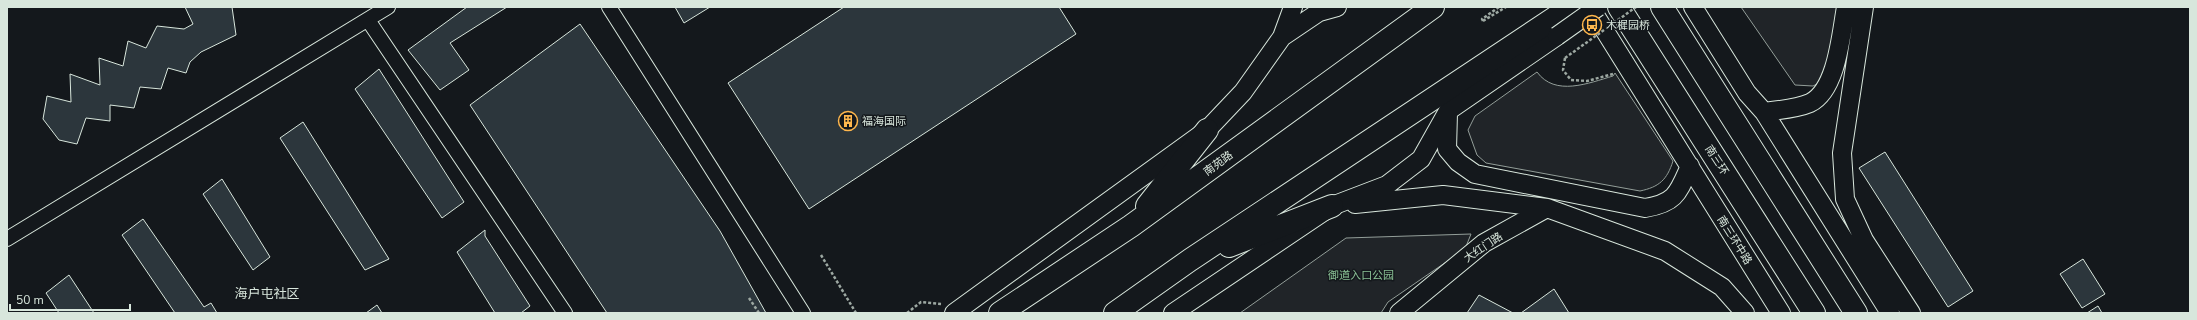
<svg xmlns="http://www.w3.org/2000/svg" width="2197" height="320" font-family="'Nunito Sans','Noto Sans SC',sans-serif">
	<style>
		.green { fill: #202428; stroke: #939e99 }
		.building { fill: #2c363c; stroke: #d8e6dc }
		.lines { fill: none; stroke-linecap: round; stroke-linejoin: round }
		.minor-casing { stroke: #d8e6dc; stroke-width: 16 }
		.tertiary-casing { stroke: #d8e6dc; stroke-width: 20 }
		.trunk-casing { stroke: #d8e6dc; stroke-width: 24 }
		.path { stroke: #9da8a2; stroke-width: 2.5; stroke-dasharray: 3 2; stroke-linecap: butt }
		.minor { stroke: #14181c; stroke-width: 14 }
		.tertiary { stroke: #14181c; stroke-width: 18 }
		.trunk { stroke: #14181c; stroke-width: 22 }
		.tertiary-bridge-casing { stroke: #d8e6dc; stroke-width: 20; stroke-linecap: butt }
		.path-bridge { stroke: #9da8a2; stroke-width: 2.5; stroke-dasharray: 3 2; stroke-linecap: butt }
		.tertiary-bridge { stroke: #14181c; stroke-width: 18 }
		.labels { text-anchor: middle; stroke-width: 3; stroke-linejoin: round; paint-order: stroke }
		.poi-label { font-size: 11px; fill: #d8e6dc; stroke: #14181c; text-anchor: start }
		.street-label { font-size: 11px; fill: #d8e6dc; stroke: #14181c }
		.park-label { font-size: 11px; fill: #8ac095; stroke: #14181c }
		.quarter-label { font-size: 13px; fill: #d8e6dc; stroke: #14181c }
	</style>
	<rect width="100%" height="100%" fill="#14181c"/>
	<path class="green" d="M1741 7H1842L1825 80 1813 86 1795 85Z
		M1537 72C1555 97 1589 83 1613 76L1615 73 1673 161C1667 180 1659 187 1640 191L1486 163 1477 155 1468 130 1475 116Z
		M1471 234 1465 249 1388 302 1381 313H1240L1346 238Z"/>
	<path class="building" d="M185 7H232L236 35 201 52 190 62 186 73 168 68 161 89 140 87 134 108 110 105V121L86 118 77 144 59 140 43 119 47 96 71 102 70 74 100 85 99 58 123 66 128 41 146 48 157 26 184 29 193 24Z
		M467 7H507L450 43 469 70 440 90 408 50Z
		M675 7H710L684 23Z
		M844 7H1059L1076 34 809 209 728 83Z
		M580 24 720 231 766 313H607L470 105Z
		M379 69 464 202 442 218 355 89Z
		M303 122 389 259 365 270 280 138Z
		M1885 152 1973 291 1948 307 1859 168Z
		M222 179 270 257 253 270 203 194Z
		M143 219 204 307 211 303 217 313H175L122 235Z
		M485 230V236L530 306 521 313H495L457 252Z
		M2083 259 2105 294 2082 308 2060 274Z
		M69 275 94 313H59L46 293Z
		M1554 289 1569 313H1521Z
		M1479 295 1513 313H1467Z
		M377 305 382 313H366Z
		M2098 306 2102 313H2087Z"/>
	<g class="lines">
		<defs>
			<path id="minor" d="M609 7 803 313
				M368 20 565 313
				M7 239 388 7"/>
			<path id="tertiary" d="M1590 7 1781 313
				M1693 7 1747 93 1764 112 1890 313
				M1864 7 1842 153 1845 199 1864 240 1911 313
				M1282 37 1319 12 1337 7
				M1764 112C1778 110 1796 109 1810 103 1837 90 1841 34 1846 7
				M1448 113 1447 149 1458 162 1475 174 1645 208C1676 203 1678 193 1690 166
				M1355 204 1443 195 1547 208 1665 251 1722 287 1745 313
				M954 313 1207 130 1243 92 1282 37 1293 7
				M1173 313 1332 206 1387 185 1421 159 1448 111 1557 36
				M1399 313 1484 243 1547 208"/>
			<path id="trunk" d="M1619 7 1814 313
				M1662 7 1856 313
				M1147 206 1207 130
				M1229 246 1332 206
				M1000 313 1131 226 1433 7
				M1115 313 1190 260 1571 7"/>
		</defs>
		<use href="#minor" class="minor-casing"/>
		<use href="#tertiary" class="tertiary-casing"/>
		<use href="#trunk" class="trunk-casing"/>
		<path class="path" d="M1483 21 1506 7
			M1483 21 1482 19 1499 7
			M1565 58 1563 70 1571 80 1587 81 1613 74
			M821 255 856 313
			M749 298 759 313
			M907 313 921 302 941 304"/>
		<use href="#minor" class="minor"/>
		<use href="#tertiary" class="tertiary"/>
		<use href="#trunk" class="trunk"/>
		<defs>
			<path id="tertiary-bridge" d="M1557 36 1598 7"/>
		</defs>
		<use href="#tertiary-bridge" class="tertiary-bridge-casing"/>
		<path class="path-bridge" d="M1565 58 1636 7"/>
		<use href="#tertiary-bridge" class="tertiary-bridge"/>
	</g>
	<defs>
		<symbol id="bus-ring" viewBox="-11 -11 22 22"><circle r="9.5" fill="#14181c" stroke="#ffb74d" stroke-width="1.5"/><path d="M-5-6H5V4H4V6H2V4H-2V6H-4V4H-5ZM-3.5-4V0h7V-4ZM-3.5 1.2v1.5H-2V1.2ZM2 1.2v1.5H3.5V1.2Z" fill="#ffb74d"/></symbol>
		<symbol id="building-ring" viewBox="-11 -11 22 22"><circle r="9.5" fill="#14181c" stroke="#ffb74d" stroke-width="1.5"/><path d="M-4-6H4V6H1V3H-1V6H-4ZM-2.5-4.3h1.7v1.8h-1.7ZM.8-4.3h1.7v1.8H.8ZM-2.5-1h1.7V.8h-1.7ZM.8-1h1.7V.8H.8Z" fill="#ffb74d"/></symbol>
	</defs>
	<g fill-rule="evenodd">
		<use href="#bus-ring" x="1581" y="14" width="22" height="22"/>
		<use href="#building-ring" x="837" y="110" width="22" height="22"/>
	</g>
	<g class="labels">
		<g class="poi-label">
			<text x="1606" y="29">木樨园桥</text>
			<text x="862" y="125">福海国际</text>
		</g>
		<g class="street-label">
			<text transform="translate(1717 160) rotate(57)" y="4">南三环</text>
			<text transform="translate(1218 163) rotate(-36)" y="4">南苑路</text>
			<text transform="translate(1735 240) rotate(58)" y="4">南三环中路</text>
			<text transform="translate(1483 247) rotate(-34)" y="4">大红门路</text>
		</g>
		<g class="park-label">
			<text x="1361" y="279">御道入口公园</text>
		</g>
		<g class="quarter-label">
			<text x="267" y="298">海户屯社区</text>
		</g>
	</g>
	<rect width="2197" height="320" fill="none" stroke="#d8e6dc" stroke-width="16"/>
	<path d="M10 304v6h120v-6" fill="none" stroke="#d8e6dc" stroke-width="2"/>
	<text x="16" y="304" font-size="12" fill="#d8e6dc" stroke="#14181c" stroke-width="3" paint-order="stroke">50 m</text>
</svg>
